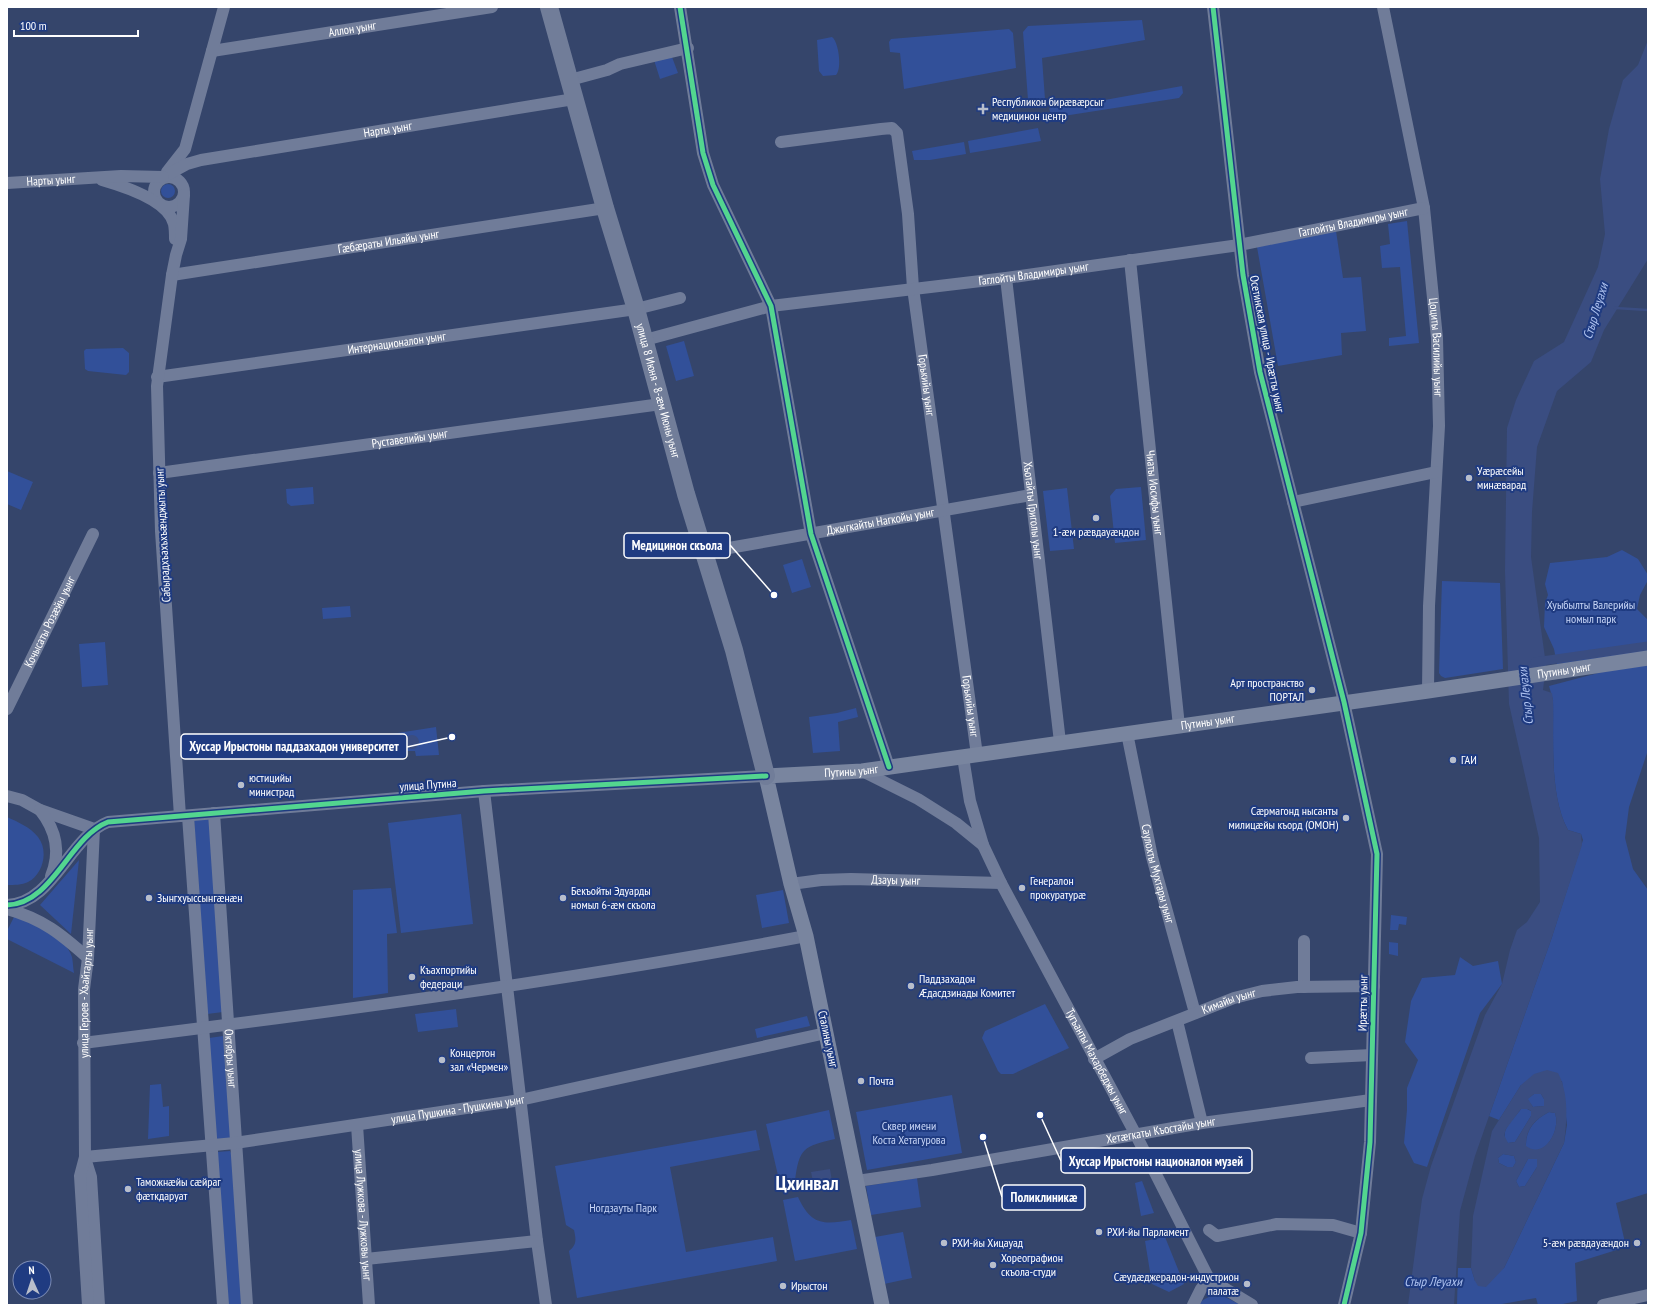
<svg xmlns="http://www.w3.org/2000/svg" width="1655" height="1312" font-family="'PT Sans Narrow',sans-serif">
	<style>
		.green { fill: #325099 }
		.water { fill: #3a4d81; fill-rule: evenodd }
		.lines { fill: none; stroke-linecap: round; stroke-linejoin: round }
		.stream { stroke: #3a4d81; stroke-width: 2.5 }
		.canal { stroke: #3a4d81; stroke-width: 9 }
		.minor { stroke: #707c99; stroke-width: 12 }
		.major { stroke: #79859f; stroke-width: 15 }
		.highway { stroke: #717d99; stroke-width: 18 }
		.cycleway-casing { stroke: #1f3b81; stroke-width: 8 }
		.cycleway { stroke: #53d58f; stroke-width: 5 }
		.poi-dot { fill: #b8becb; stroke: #1f3b81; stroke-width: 1.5 }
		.labels { text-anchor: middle; stroke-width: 4; stroke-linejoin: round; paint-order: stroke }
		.street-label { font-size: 12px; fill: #fff; stroke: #1f3b81 }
		.poi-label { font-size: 12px; fill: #fff; stroke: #1f3b81; text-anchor: start }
		.park-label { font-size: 12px; fill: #c8d6f7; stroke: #1f3b81 }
		.water-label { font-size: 13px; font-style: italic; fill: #afc3f0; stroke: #1f3b81 }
		.town-label { font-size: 20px; font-weight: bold; fill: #fff; stroke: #1f3b81 }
		.leader { fill: none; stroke: #fff; stroke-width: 1.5 }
		.callout-dot { fill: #fff; stroke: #1f3b81; stroke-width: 1.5 }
		.callout { fill: #1f3b81; stroke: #fff; stroke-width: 1.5 }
		.callout-label { font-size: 13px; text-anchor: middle; font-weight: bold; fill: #fff }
	</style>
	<rect width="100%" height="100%" fill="#35456b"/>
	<path class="green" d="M1142 20 1145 40 1042 58 1045 99 1030 102 1028 100 1023 32 1028 26Z
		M1009 29 1013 33 1016 68 904 89 900 53 890 52 889 42 891 39Z
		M832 37C839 42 842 69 836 75L823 76 819 71 817 40Z
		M672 57 678 73 660 79 654 60Z
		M1182 86 1183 93 1179 98 1057 117 1052 116 1049 109 1053 104H1060L1066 107Z
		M1038 128 1041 141 970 153 968 141Z
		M964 142 966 154 930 160H914L912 151Z
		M161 191a7 7 0 1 1 14 0a7 7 0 1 1-14 0Z
		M1407 221 1419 343 1389 346V338L1406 336 1400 267 1382 268 1380 246 1390 244 1388 224Z
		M1336 231 1343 278 1361 277 1366 331 1341 333 1342 355 1278 366 1257 247Z
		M684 341 694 376 676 381 666 346Z
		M123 348 129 353V372L126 375 88 371 85 369 84 351 86 349Z
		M7 471 33 482 21 510 7 504Z
		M313 487 314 504 291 506 287 503 286 489Z
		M1141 487 1146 540 1115 543 1110 496 1116 489Z
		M1067 488 1074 549 1050 551 1043 491Z
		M1622 550 1638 559 1648 575V580L1640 595 1637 609 1648 620V651L1557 664 1554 649 1544 627 1545 603 1548 595 1545 584 1550 563 1607 557Z
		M802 559 811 587 792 593 783 565Z
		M1442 581 1500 583 1503 669 1445 678 1441 676 1439 673Z
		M350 606 351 617 323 619 322 608Z
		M105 642 108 685 82 687 79 644Z
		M1648 665V750L1629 807 1625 838 1633 869 1648 890V1193L1616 1203 1626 1247 1575 1263 1577 1301 1558 1305H1538L1536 1298 1496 1305H1457L1458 1268H1471L1475 1281 1504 1268 1564 1143 1567 1125 1562 1081 1521 1085 1499 1120 1489 1116 1552 937 1583 840 1581 834 1568 830C1549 795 1554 740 1553 700L1549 686 1602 672Z
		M856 708 858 717 838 722 840 751 813 753 809 717 837 713Z
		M436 727 439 755 416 756 415 751H398V756H385V752L360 753 359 739Z
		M461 814 473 924 401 933 388 823Z
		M7 817C18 822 30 827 38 837 49 851 43 874 28 882 22 885 14 885 7 885Z
		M208 819 210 821 223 1012 207 1014 194 820Z
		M79 860 71 934 40 905Z
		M391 888 397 933 387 934 388 993 353 998V890Z
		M783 890 789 923 762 928 756 895Z
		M15 915C34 921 66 937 72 957 73 962 73 968 74 973L7 939V931Z
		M1391 915 1407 917 1406 925 1399 924 1398 930H1390Z
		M1389 942 1398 943V956L1389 954Z
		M1460 957 1473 966 1498 961 1502 984 1480 1013 1427 1167 1414 1163 1404 1143 1407 1110V1088L1418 1060 1405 1042 1411 1001 1422 978 1455 975Z
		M1045 1004 1069 1048 1013 1074H1001L998 1071 982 1038 985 1031Z
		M456 1009 458 1027 418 1032 415 1014Z
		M807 1016 810 1026 757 1038 755 1029Z
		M223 1036 231 1133 230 1138 217 1140 214 1135 209 1038Z
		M161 1084 163 1107 169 1106V1136L148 1139 150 1085Z
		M1534 1094H1541L1544 1099V1106L1533 1107 1527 1099Z
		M952 1095 962 1153 867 1170 856 1112Z
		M1521 1109H1527L1531 1111V1116L1515 1142 1508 1143C1497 1132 1515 1118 1521 1109Z
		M829 1110 835 1139C804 1146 799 1148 795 1181L780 1184 766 1124Z
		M1549 1112 1555 1113C1561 1130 1545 1160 1526 1147 1525 1130 1535 1119 1549 1112Z
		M756 1130 760 1150 670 1167 686 1252 773 1237 777 1261 577 1298 569 1251C577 1245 576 1239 574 1230L566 1225 555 1166Z
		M230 1151 232 1155 243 1305H226L217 1152Z
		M1503 1154 1514 1156 1516 1162 1513 1167H1507L1499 1163 1498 1158Z
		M1528 1159H1537V1167L1525 1186 1519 1187 1516 1181Z
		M917 1178 921 1207 871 1215 866 1186Z
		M1142 1181 1154 1213 1141 1216 1135 1183Z
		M798 1197C811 1225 823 1225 851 1220L857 1249 795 1261 783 1200Z
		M903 1232 912 1278 884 1284 875 1237Z
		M1165 1237 1184 1284 1169 1292 1152 1284 1145 1241Z
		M1219 1294 1241 1305H1198C1204 1298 1210 1296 1219 1294Z"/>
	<path class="water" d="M1648 40V259L1604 330 1591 362 1557 391 1537 447 1532 512 1531 557 1546 665 1543 690 1552 693 1553 700C1554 740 1549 795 1568 830L1581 834 1582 845 1552 937 1475 1156 1460 1211 1454 1305H1408L1422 1199 1431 1166 1485 1015 1502 984 1510 950 1517 930 1527 922 1540 902 1539 838 1509 704 1505 571 1507 428 1516 400 1534 361 1564 342 1598 267 1605 234 1600 179 1609 129 1623 80 1638 65Z
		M405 742a7 7 0 1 1 14 0a7 7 0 1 1-14 0Z
		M1547 1070 1558 1073C1569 1094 1567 1120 1564 1143L1504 1268 1486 1287 1478 1286 1475 1281 1471 1268 1473 1216 1492 1131 1521 1085 1534 1074ZM1534 1094H1541L1544 1099V1106L1533 1107 1528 1099ZM1521 1109H1528L1531 1111V1116L1515 1142 1508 1143 1504 1135 1506 1129ZM1549 1112 1555 1113C1561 1129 1545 1160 1526 1146 1525 1130 1535 1119 1549 1112ZM1503 1154 1514 1156 1516 1162 1513 1167H1507L1499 1163 1498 1158ZM1528 1159H1537V1167L1525 1186 1519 1187 1516 1181Z
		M830 1169 833 1188 815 1191 811 1172Z"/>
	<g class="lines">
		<path class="stream" d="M1615 308 1648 310"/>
		<path class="canal" d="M1535 662 1648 646"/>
		<g class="minor">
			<path d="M680 7 703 153 713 185 771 306 811 534 889 767"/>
			<path d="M1213 7 1243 275 1260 372 1344 702 1377 854 1370 1142 1361 1233 1344 1305"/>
			<path id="s1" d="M1383 7 1424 208 1437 338 1439 426 1429 606 1428 691"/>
			<path id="s2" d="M212 51 492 7"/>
			<path d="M570 80 607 70 620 64 688 48"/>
			<path id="s3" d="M781 142 881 129 892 128 897 133 908 214 913 288 977 755"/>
			<path d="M167 172 185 149 224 7"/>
			<circle cx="169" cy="192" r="15"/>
			<path id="s4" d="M163 177 187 164 201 160 574 99"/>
			<path d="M102 180C123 186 168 200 174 224 175 229 175 235 175 239"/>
			<path id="s5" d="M7 183 121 176 163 177"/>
			<path id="s6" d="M1130 260 1179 726"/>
			<path id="s7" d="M172 275 605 208"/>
			<path id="s8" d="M1006 278 1060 742"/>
			<path id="s9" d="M645 340 771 306 1006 278 1239 245 1424 208"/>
			<path id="s10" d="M157 377 636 309 680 298"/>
			<path id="s11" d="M159 473 661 404"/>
			<path d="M1293 502 1436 472"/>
			<path id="s12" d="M706 552 1031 495"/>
			<path id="s13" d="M7 709 93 534"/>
			<path id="s14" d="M1127 733 1152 857 1195 1013"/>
			<path id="s15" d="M963 757 970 801 983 845 1001 883 1136 1135 1209 1279"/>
			<path d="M862 771 918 799 956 823 983 845"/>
			<path d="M484 791 537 1241 546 1305"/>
			<path d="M7 796 22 800 40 810 94 829"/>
			<path d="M40 810C56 830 61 852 51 876"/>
			<path id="s16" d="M214 813 247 1305"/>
			<path d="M180 816 161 531 157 386 172 275 176 255 181 239 184 195"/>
			<path d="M188 816 223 1305"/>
			<path id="s17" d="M791 884 821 880 851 879 1001 883"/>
			<path d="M7 905C53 904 69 837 108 822L484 791 766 776"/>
			<path d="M7 909C43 919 61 934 88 958"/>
			<path d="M1304 941V987"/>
			<path d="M1177 1021 1202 1123"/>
			<path d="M83 1043C325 1013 567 981 806 936"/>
			<path d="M1311 1058 1372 1055"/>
			<path id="s18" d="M1094 1059 1130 1039 1234 998 1262 991 1297 987 1374 986"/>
			<path id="s19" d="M357 1125 369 1305"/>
			<path id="s20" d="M85 1157 235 1143 520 1100 826 1033"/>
			<path d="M85 1158 91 1177 99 1305"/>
			<path id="s21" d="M857 1181 932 1170 1202 1123 1371 1100"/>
			<path d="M1209 1230 1217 1236 1277 1224 1333 1225 1361 1233"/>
			<path d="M366 1259 537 1241"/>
			<path d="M1209 1279 1252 1305"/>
			<path id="s22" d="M88 1305 80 1176 85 1157 84 989 88 958 94 829"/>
			<path d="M1193 1305 1201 1289 1209 1279"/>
			<path d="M1603 1305 1648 1295"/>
		</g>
		<path class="major" id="s23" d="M882 1305 806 936 791 884 766 776 862 771 1428 691 1648 658"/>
		<path class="highway" id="s24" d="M549 7 605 208 636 309 686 494 734 650 766 776"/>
		<defs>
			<path id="cycleway" d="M680 7 703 153 713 185 771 306 811 534 889 767
				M1213 7 1243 275 1260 372 1344 702 1377 854 1370 1142 1361 1233 1344 1305
				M7 905C53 904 69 837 108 822L484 791 766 776"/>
		</defs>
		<use href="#cycleway" class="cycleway-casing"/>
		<use href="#cycleway" class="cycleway"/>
	</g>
	<g class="poi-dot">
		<path d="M981 103h4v4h4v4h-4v4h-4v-4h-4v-4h4z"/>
		<circle cx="1469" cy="478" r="4"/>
		<circle cx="1096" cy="518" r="4"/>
		<circle cx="1312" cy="690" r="4"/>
		<circle cx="1453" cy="760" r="4"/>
		<circle cx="241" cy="785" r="4"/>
		<circle cx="1346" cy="818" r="4"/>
		<circle cx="1022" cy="888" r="4"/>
		<circle cx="149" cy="898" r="4"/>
		<circle cx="563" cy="898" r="4"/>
		<circle cx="412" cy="977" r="4"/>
		<circle cx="911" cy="986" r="4"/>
		<circle cx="442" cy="1060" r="4"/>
		<circle cx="861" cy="1081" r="4"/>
		<circle cx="128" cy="1189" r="4"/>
		<circle cx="1099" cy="1232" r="4"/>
		<circle cx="944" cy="1243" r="4"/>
		<circle cx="1637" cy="1243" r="4"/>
		<circle cx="993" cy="1265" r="4"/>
		<circle cx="1247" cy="1284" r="4"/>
		<circle cx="783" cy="1286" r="4"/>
	</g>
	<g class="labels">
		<g class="street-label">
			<text dy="4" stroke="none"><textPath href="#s2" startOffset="142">Аллон уынг</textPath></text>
			<text dy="4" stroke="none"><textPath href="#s4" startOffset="231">Нарты уынг</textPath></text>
			<text dy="4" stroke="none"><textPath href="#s5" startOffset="44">Нарты уынг</textPath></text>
			<text dy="4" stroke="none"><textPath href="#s9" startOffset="719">Гаглойты Владимиры уынг</textPath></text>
			<text dy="4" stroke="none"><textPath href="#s7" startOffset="219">Гæбæраты Ильяйы уынг</textPath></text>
			<text dy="4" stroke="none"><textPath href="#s9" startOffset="395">Гаглойты Владимиры уынг</textPath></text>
			<text dy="4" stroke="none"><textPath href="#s10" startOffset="242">Интернационалон уынг</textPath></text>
			<text transform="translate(1267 344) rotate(79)" y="4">Осетинская улица - Ирæтты уынг</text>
			<text dy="4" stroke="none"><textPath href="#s1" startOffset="345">Цоциты Василийы уынг</textPath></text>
			<text dy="4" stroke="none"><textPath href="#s3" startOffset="373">Горькийы уынг</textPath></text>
			<text dy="4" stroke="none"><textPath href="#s24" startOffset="399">улица 8 Июня - 8-ӕм Июны уынг</textPath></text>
			<text dy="4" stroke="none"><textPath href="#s11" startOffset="253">Руставелийы уынг</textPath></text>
			<text dy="4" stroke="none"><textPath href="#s6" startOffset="234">Чиаты Иосифы уынг</textPath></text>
			<text dy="4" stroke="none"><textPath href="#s8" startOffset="234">Хъотайты Григолы уынг</textPath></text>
			<text dy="4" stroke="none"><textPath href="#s12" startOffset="177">Джыгкайты Нагкойы уынг</textPath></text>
			<text transform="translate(163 535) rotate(-93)" y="4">Сабырадхъахъхъæнджыты уынг</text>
			<text dy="4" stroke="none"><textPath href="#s13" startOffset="97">Кочысаты Розæйы уынг</textPath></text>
			<text dy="4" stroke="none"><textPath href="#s23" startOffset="1347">Путины уынг</textPath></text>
			<text dy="4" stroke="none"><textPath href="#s3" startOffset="697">Горькийы уынг</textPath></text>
			<text dy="4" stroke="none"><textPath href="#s23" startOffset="987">Путины уынг</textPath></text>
			<text dy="4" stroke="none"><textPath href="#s23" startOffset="627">Путины уынг</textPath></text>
			<text transform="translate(428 785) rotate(-4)" y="4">улица Путина</text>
			<text dy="4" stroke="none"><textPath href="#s14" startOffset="144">Саулохты Мухтары уынг</textPath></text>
			<text dy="4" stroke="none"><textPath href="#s17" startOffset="105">Дзауы уынг</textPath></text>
			<text dy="4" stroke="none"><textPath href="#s22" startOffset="313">улица Героев - Хъайтарты уынг</textPath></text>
			<text dy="4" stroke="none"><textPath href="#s18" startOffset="147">Кимайы уынг</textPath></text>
			<text transform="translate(1363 1003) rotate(-89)" y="4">Ирæтты уынг</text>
			<text transform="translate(828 1039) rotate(78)" y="4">Сталины уынг</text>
			<text dy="4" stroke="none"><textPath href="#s16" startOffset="246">Октябры уынг</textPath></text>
			<text dy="4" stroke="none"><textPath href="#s15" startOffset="335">Тугъанты Махарбеджы уынг</textPath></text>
			<text dy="4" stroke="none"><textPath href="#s20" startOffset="376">улица Пушкина - Пушкины уынг</textPath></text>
			<text dy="4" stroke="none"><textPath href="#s21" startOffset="308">Хетæгкаты Къостайы уынг</textPath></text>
			<text dy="4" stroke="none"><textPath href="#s19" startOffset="90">улица Лужкова - Лужковы уынг</textPath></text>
		</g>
		<g class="poi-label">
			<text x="992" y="106">Республикон бирæвæрсыг<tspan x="992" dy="14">медицинон центр</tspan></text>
			<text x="1477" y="475">Уæрæсейы<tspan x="1477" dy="14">минæварад</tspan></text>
			<text x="1096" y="536" text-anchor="middle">1-æм рӕвдауӕндон</text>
			<text x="1304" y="687" text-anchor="end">Арт пространство<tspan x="1304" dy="14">ПОРТАЛ</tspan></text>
			<text x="1461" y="764">ГАИ</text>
			<text x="249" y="782">юстицийы<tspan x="249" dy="14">министрад</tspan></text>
			<text x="1338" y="815" text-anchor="end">Сæрмагонд нысанты<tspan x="1338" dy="14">милицæйы къорд (ОМОН)</tspan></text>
			<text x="1030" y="885">Генералон<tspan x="1030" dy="14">прокуратурæ</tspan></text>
			<text x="571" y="895">Бекъойты Эдуарды<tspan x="571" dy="14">номыл 6-æм скъола</tspan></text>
			<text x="157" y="902">Зынгхуыссынгæнæн</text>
			<text x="420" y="974">Къахпортийы<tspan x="420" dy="14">федераци</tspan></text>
			<text x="919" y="983">Паддзахадон<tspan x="919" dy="14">Æдасдзинады Комитет</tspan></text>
			<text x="450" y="1057">Концертон<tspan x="450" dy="14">зал «Чермен»</tspan></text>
			<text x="869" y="1085">Почта</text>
			<text x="136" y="1186">Таможнæйы сæйраг<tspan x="136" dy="14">фæткдаруат</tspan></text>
			<text x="1107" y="1236">РХИ-йы Парламент</text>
			<text x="952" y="1247">РХИ-йы Хицауад</text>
			<text x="1629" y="1247" text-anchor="end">5-æм рӕвдауӕндон</text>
			<text x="1001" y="1262">Хореографион<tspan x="1001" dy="14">скъола-студи</tspan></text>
			<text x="1239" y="1281" text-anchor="end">Сæудæджерадон-индустрион<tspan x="1239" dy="14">палатæ</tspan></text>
			<text x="791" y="1290">Ирыстон</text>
		</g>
		<g class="park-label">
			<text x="1591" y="609">Хуыбылты Валерийы<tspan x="1591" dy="14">номыл парк</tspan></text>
			<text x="909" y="1130">Сквер имени<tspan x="909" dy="14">Коста Хетагурова</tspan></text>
			<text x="623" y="1212">Ногдзауты Парк</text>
		</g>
		<g class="water-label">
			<text transform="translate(1595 311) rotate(-73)" y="5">Стыр Леуахи</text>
			<text transform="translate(1525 696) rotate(-96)" y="5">Стыр Леуахи</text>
			<text x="1433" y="1286">Стыр Леуахи</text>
		</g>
		<g class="town-label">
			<text x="807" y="1190">Цхинвал</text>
		</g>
	</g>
	<path class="leader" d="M774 595L730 545M452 737L407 747M1040 1115L1061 1161M983 1137L1002 1197"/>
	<g class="callout-dot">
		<circle cx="774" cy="595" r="4"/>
		<circle cx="452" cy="737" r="4"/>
		<circle cx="1040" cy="1115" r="4"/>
		<circle cx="983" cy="1137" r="4"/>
	</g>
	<g class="callout">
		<rect x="624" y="533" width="106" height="25" rx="4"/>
		<rect x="181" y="734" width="226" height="25" rx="4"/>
		<rect x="1061" y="1148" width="191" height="25" rx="4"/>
		<rect x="1002" y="1185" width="83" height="25" rx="4"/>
	</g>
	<g class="callout-label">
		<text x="677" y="550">Медицинон скъола</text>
		<text x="294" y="751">Хуссар Ирыстоны паддзахадон университет</text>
		<text x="1156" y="1166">Хуссар Ирыстоны националон музей</text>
		<text x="1044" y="1202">Поликлиникæ</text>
	</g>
	<rect width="1655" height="1312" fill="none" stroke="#ffffff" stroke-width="16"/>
	<g transform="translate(32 1280) rotate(357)"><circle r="19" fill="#1f3b81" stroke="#7989b3"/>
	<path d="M0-3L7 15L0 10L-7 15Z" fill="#b8becb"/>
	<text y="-6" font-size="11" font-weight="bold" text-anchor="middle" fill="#ffffff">N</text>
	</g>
	<path d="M14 30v6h124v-6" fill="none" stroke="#ffffff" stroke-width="2"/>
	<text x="20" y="30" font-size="12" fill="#ffffff" stroke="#1f3b81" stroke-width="3" paint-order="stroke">100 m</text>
</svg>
